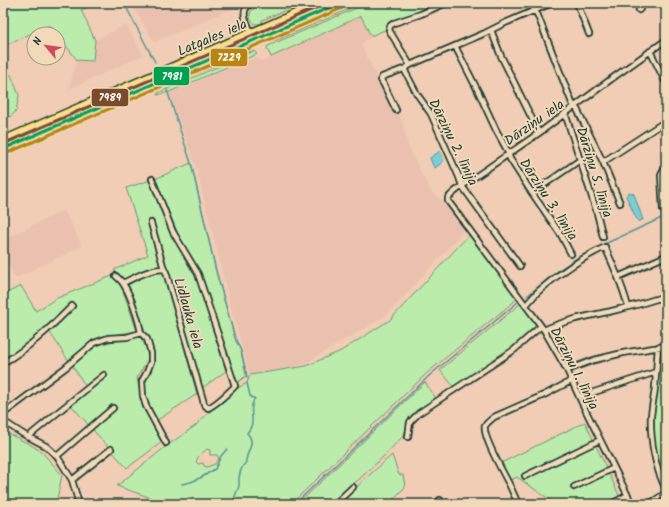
<svg xmlns="http://www.w3.org/2000/svg" width="669" height="507" font-family="Kalam,sans-serif">
	<style>
		.built { fill: #eac1ae }
		.green { fill: #bbecac; stroke: #6d9470; fill-rule: evenodd }
		.water { fill: #7ccdd4; stroke: #579394 }
		.lines { fill: none; stroke-linecap: round; stroke-linejoin: round }
		.stream { stroke: #579394; stroke-width: 1.5 }
		.street-casing { stroke: #1f3d34; stroke-width: 8 }
		.highway-casing { stroke: #1f3d34; stroke-width: 11 }
		.street { stroke: #f2d9ba; stroke-width: 4.5 }
		.highway { stroke: #fddf80; stroke-width: 8 }
		.bus-1-casing { stroke: #f2d9ba; stroke-width: 6 }
		.bus-2-casing { stroke: #f2d9ba; stroke-width: 6 }
		.bus-3-casing { stroke: #f2d9ba; stroke-width: 6 }
		.bus-1 { stroke: #02a150; stroke-width: 3 }
		.bus-2 { stroke: #b68610; stroke-width: 3 }
		.bus-3 { stroke: #7a4b2a; stroke-width: 3 }
		.labels { text-anchor: middle; stroke-width: 4; stroke-linejoin: round; paint-order: stroke }
		.street-label { font-size: 14px; fill: #1f3d34; stroke: #f2d9ba }
		.line-badge { stroke: #f2d9ba; stroke-width: 1.5 }
		.badge-label { font-size: 11px; text-anchor: middle; font-weight: bold; fill: #fff }
	</style>
	<rect width="100%" height="100%" fill="#f0cdb4"/>
	<filter id="ink" filterUnits="userSpaceOnUse"><feTurbulence type="fractalNoise" baseFrequency=".025" numOctaves="2"/><feDisplacementMap in="SourceGraphic" scale="8" xChannelSelector="R" yChannelSelector="G"/><feConvolveMatrix kernelMatrix="1 2 1 2 8 2 1 2 1" color-interpolation-filters="sRGB"/></filter>
	<g filter="url(#ink)">
		<path class="built" d="M131 3H246L154 42Z
			M361 16 371 36 361 44 378 80 402 121 409 148 420 171 432 193 446 204 462 223 461 234 387 315 304 364 275 373 250 375 233 315 196 167 169 92 255 58 264 61Z
			M126 25 143 55 69 89 77 60 92 61 95 40Z
			M64 210 82 246 16 278 3 255V240Z"/>
		<path class="green" d="M3 3H97L81 10 95 40 93 61 77 60 58 35V34H57L50 25 3 46Z
			M264 3H299L298 5 262 20V23C253 27 248 19 251 11L257 6Z
			M368 3H444L371 36 361 16 271 57 267 48 268 46Z
			M349 4 350 7 349 9 275 41 273 40 272 39 323 17Z
			M246 50 251 51 160 89 161 87Z
			M254 51 257 54 169 92 157 95 158 93Z
			M3 70 11 75 19 95 16 111 11 116 3 119Z
			M191 163 216 271 235 338 241 351 247 375 238 382 235 383 215 318 196 268 181 241 155 179Z
			M151 180 170 230 179 247 189 263 197 278 226 371 202 388 152 219 148 220 161 266 143 271 128 279 124 280 114 270 148 255 126 188Z
			M469 235 517 299 427 373 291 504H170L157 500 117 486 164 448 195 426 232 391 247 383 250 375 306 366 341 351 390 320ZM207 449 210 450V455H217L219 458 215 464 207 467 204 466 203 463 198 464 196 462C198 455 203 453 207 449Z
			M163 271 197 394 156 421 145 393V380L151 370 154 355 148 336 142 328 128 285 138 279Z
			M112 276 121 285 137 331 101 337 88 345 68 360 47 328 34 339 3 362V293L5 294 21 286 36 311 57 298Z
			M520 304 538 325 513 348 454 387 440 370Z
			M140 337 146 347 148 359 137 378 141 400 162 442 127 468 71 405 88 390 72 365C80 359 88 351 97 346 109 341 127 339 140 337Z
			M666 348V477L658 461 654 438V419L656 392 661 349Z
			M425 382 437 400 420 411 408 421 404 435 382 458 332 504H298Z
			M585 422 623 504H556L517 477 510 480 501 463Z
			M3 431 31 445 42 452 62 475 56 504H3Z
			M392 455 399 475H403L405 487 388 504H339L366 478Z"/>
		<path class="water" d="M440 151 444 161 435 168 433 166 430 158Z
			M629 192 634 194 643 220H641V221H638L635 216 626 196Z"/>
		<g class="lines">
			<path class="stream" d="M124 3 155 62
				M167 90 191 163 216 271 235 338 241 351 247 378
				M527 296 559 270 577 258 609 242 666 216
				M182 484 191 482 202 477 215 469 221 456 227 449
				M233 504C234 497 237 492 239 486 239 484 239 481 239 479 239 474 242 466 246 462 246 450 257 444 247 433 256 423 250 416 252 405 252 405 254 399 255 399L250 396 247 383
				M295 504 430 375 518 302"/>
			<defs>
				<path id="street" d="M531 3 538 16 572 103 577 109 603 162 620 203
					M577 3 589 34
					M639 10 645 3
					M491 30 501 56 512 78 539 133
					M252 34C247 23 238 10 252 3
					M455 46 478 91 496 130 507 150 510 159 532 193 561 235 571 254
					M650 51 666 83
					M410 65 389 30 390 26 394 23 421 14 446 3
					M396 110 384 85 381 80 382 77 406 68
					M565 113 597 213 603 237
					M603 162 666 121
					M532 193 580 160
					M663 210 661 175 664 170 666 169
					M151 223 164 269 166 272 203 400 204 404 208 408C217 404 228 393 235 386L198 274 173 232 152 179
					M520 266 462 186 459 177 431 114 417 94 405 71 406 68 410 65 483 34 505 23 552 3
					M116 276C119 279 122 281 124 285 131 296 139 321 141 333L147 339 151 353V362L147 372 142 381 143 396 146 406 166 443
					M618 277 666 256
					M123 283C136 277 149 269 164 269
					M526 305C531 300 535 294 541 289 561 272 582 258 605 247 614 267 623 286 628 307
					M544 330C565 320 589 316 612 311 630 307 648 302 666 296
					M658 347C657 361 656 374 655 388 654 397 652 406 651 416 650 438 655 469 666 489
					M3 363C29 348 51 327 72 306
					M567 370 594 360 623 353 666 346
					M579 397 656 372
					M3 414 65 368 94 343 108 338 127 337 141 333
					M3 421 23 434 46 446 57 456 72 480 79 504
					M28 437 63 408 104 375
					M408 437 410 422 419 413 514 350 541 326
					M57 456 113 408
					M525 476 600 440
					M72 480 111 449
					M574 487 614 468
					M440 500 441 504
					M335 504 353 487
					M518 504C515 497 512 490 509 484 504 474 482 436 485 426 487 422 491 420 494 417L544 395 571 381
					M611 504 628 495
					M632 504 582 403 567 370 544 330 448 201V198L453 193 462 186 539 133 614 77 666 40
					M649 504 666 493"/>
				<path id="highway" d="M3 141 321 3
					M3 149 340 3"/>
			</defs>
			<use href="#street" class="street-casing"/>
			<use href="#highway" class="highway-casing"/>
			<use href="#street" class="street"/>
			<use href="#highway" class="highway"/>
			<defs>
				<path id="bus-1" d="M3 149 340 3"/>
				<path id="bus-2" d="M5 154 342 8"/>
				<path id="bus-3" d="M3 144 327 3"/>
			</defs>
			<use href="#bus-1" class="bus-1-casing"/>
			<use href="#bus-2" class="bus-2-casing"/>
			<use href="#bus-3" class="bus-3-casing"/>
			<use href="#bus-1" class="bus-1"/>
			<use href="#bus-2" class="bus-2"/>
			<use href="#bus-3" class="bus-3"/>
		</g>
	</g>
	<g class="labels">
		<g class="street-label">
			<text transform="translate(212 37) rotate(-23)" y="5">Latgales iela</text>
			<text transform="translate(534 122) rotate(-35)" y="5">Dārziņu iela</text>
			<text transform="translate(454 142) rotate(64)" y="5">Dārziņu 2. līnija</text>
			<text transform="translate(595 172) rotate(73)" y="5">Dārziņu 5. līnija</text>
			<text transform="translate(549 199) rotate(57)" y="5">Dārziņu 3. līnija</text>
			<text transform="translate(189 313) rotate(74)" y="5">Lidlauka iela</text>
			<text transform="translate(575 368) rotate(63)" y="5">Dārziņu 1. līnija</text>
		</g>
	</g>
	<g class="line-badge">
		<rect x="210" y="48" width="38" height="19" rx="4" fill="#b68610"/>
		<rect x="153" y="66" width="37" height="20" rx="4" fill="#02a150"/>
		<rect x="91" y="88" width="38" height="19" rx="4" fill="#7a4b2a"/>
	</g>
	<g class="badge-label">
		<text x="229" y="61">7229</text>
		<text x="172" y="80">7981</text>
		<text x="110" y="101">7989</text>
	</g>
	<rect width="669" height="507" fill="none" stroke="#f2d9ba" stroke-width="16"/>
	<rect x="8" y="8" width="653" height="491" fill="none" stroke="#1f3d34" stroke-width="1.5" filter="url(#ink)"/>
	<g transform="translate(46 46) rotate(299)"><circle r="19" fill="#f2d9ba" stroke="#9e9b84"/>
	<path d="M0-3L7 15L0 10L-7 15Z" fill="#d1495b"/>
	<text y="-6" font-size="11" font-weight="bold" text-anchor="middle" fill="#1f3d34">N</text>
	</g>
</svg>
